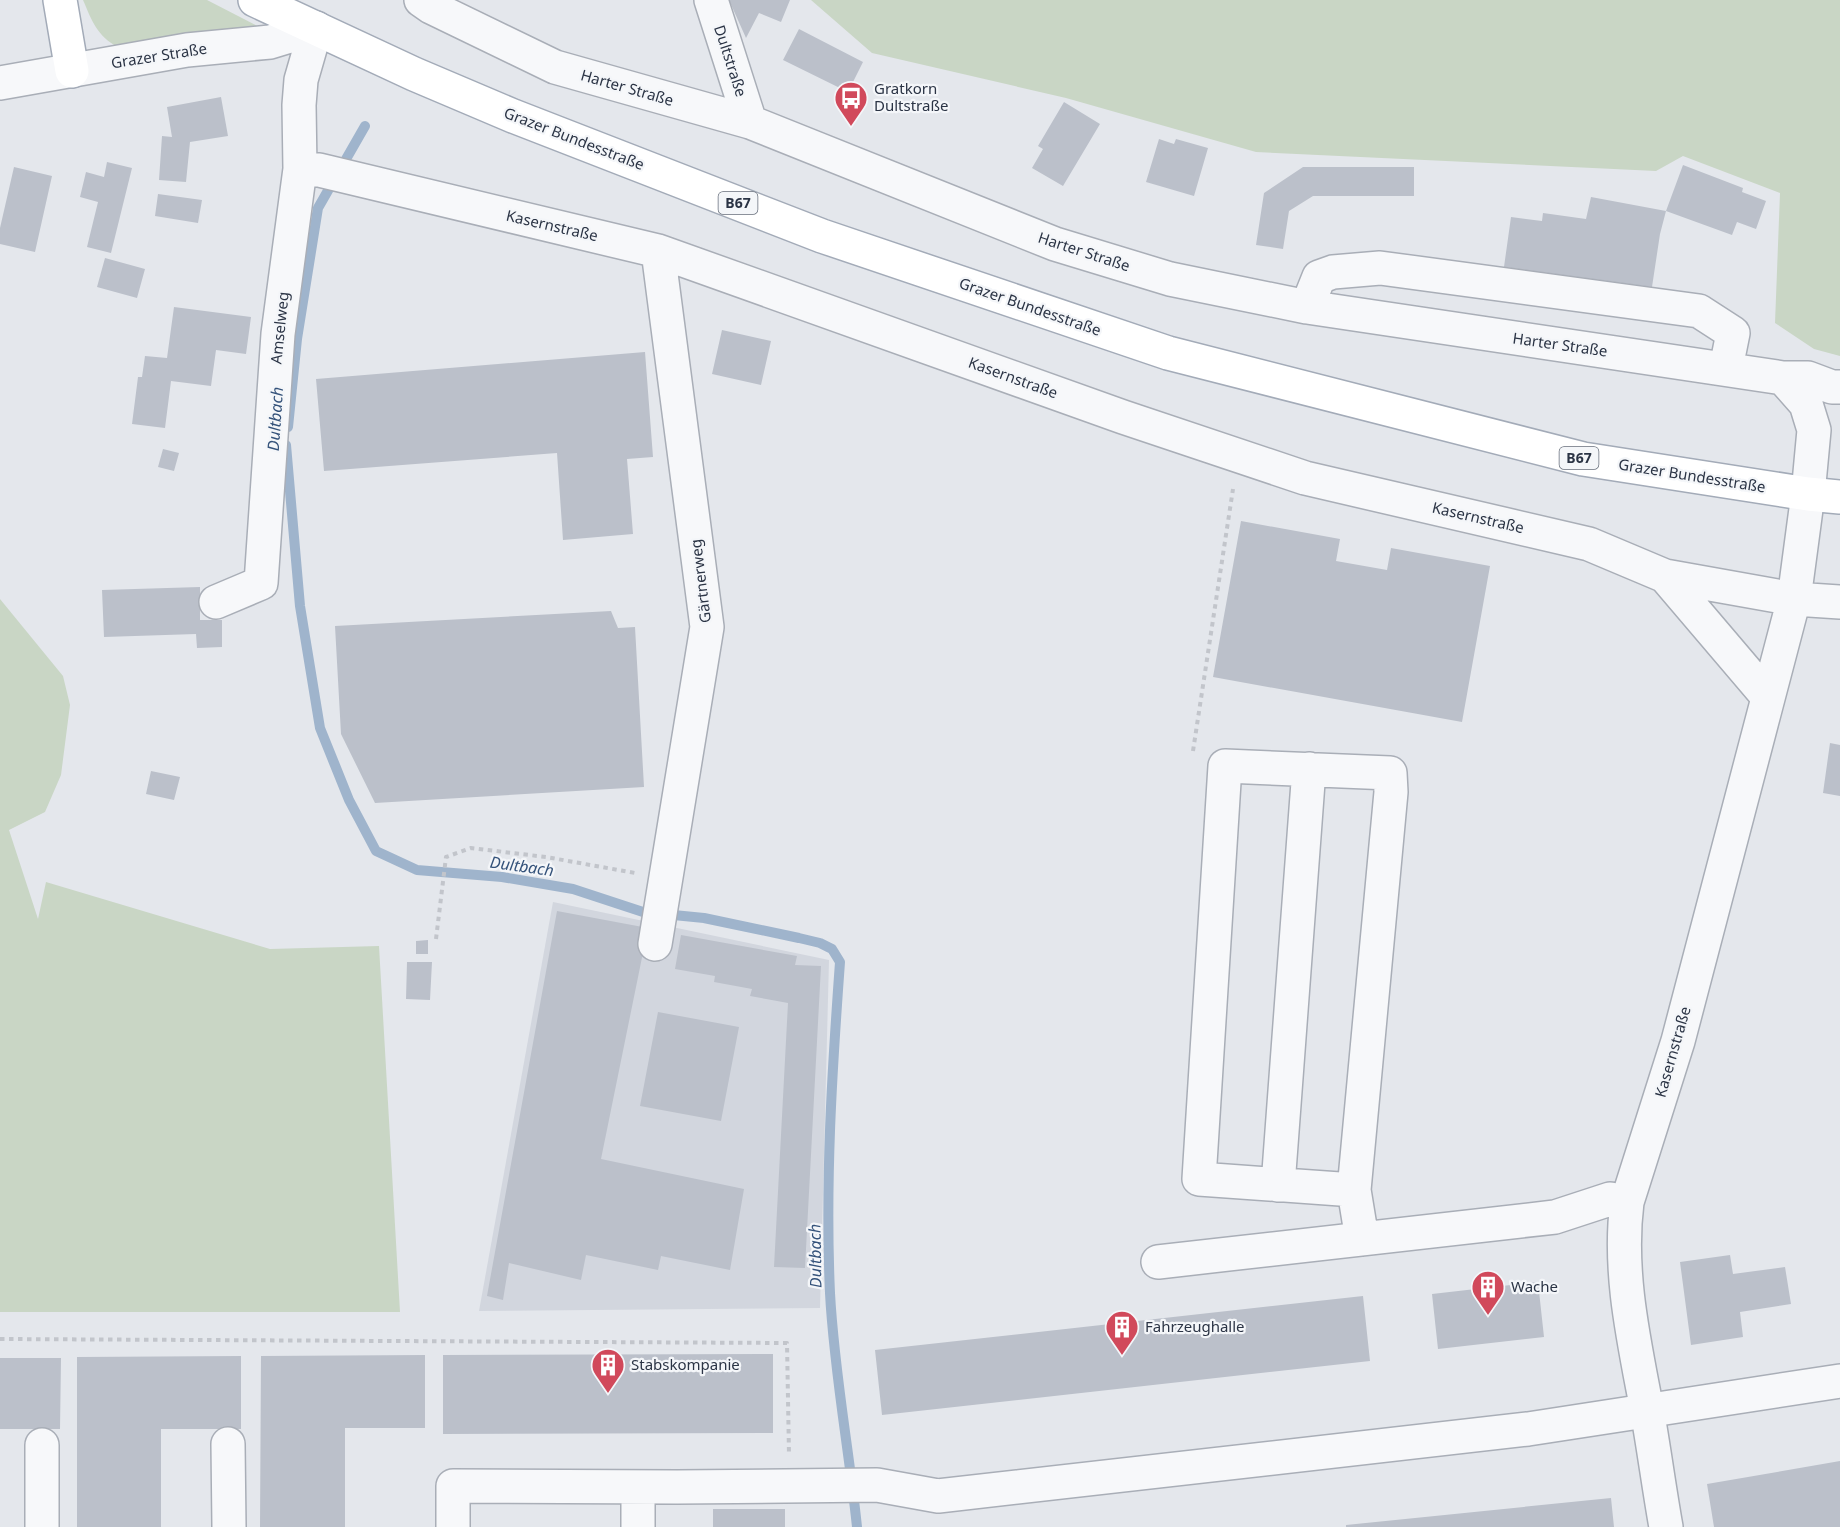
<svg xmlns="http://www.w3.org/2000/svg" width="1840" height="1527" font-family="'Noto Sans',sans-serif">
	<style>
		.built { fill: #d2d6de }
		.green { fill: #c9d6c5 }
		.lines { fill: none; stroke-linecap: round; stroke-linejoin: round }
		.stream { stroke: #9fb4cc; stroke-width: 10 }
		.building { fill: #bbc0ca }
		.minor-casing { stroke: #a9aeb7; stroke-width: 36 }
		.major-casing { stroke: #a3abb8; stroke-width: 36 }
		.path { stroke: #c2c5cb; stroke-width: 4; stroke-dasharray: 4.5 4.5; stroke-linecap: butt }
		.minor { stroke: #f7f8fa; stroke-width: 33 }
		.major { stroke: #fff; stroke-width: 33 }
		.labels { text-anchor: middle; stroke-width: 4.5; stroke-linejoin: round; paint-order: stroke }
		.shield { fill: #f4f6f9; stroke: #676e7b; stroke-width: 1.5 }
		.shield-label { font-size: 14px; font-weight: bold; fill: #2b3445 }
		.street-label { font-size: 15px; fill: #2b3445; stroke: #f4f6f9 }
		.poi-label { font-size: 15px; fill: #2b3445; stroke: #f4f6f9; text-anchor: start }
		.water-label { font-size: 16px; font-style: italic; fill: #34527a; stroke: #f4f6f9 }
	</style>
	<rect width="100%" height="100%" fill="#e4e7ec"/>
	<path class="built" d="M553 902 829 960 820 1308 479 1311Z"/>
	<path class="green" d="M83 0H207L265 30H219L118 47C97 36 92 21 83 0Z
		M811 0H1840V356L1814 349 1775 323 1780 193 1683 156 1656 171 1256 152 1066 98 872 53Z
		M0 599 63 676 70 705 61 775 45 812 9 830 38 919 46 882 270 949 379 946 400 1312H0Z"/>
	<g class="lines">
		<path class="stream" d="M288 427 297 339 318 208 365 126
			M286 445 300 606 320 728 349 800 376 851 417 870 502 877 573 889 643 912 704 918 799 938 820 943 832 949 840 962C832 1072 825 1182 830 1293 834 1371 849 1449 857 1527"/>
	</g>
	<path class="building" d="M729 0H790L781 22 759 13 746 38Z
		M799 29 863 62 848 92 783 60Z
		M221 97 228 136 190 142 186 182 159 180 162 136 172 137 167 107Z
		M1064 102 1100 124 1063 186 1032 168 1043 149 1038 146Z
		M1159 139 1174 144 1176 139 1208 148 1194 196 1146 182Z
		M107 162 132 168 111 253 87 247 98 202 80 197 86 172 104 177Z
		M1683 165 1743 188 1742 192 1766 201 1756 229 1737 222 1732 235 1666 211Z
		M14 167 52 176 35 252 0 244V228Z
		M1303 167H1414V196H1313L1289 211 1283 249 1256 245 1264 193Z
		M158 194 202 200 198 223 155 216Z
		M1591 197 1666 211 1660 234 1652 287 1504 267 1511 217 1542 221 1543 213 1586 219Z
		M105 258 145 269 137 298 97 287Z
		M174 307 251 317 246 354 216 350 211 386 171 381 165 428 132 424 138 377H142L145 356 167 358Z
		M722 330 771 341 761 385 712 374Z
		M645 352 653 457 627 459 633 534 563 540 557 453 324 471 316 379Z
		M163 449 179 453 174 471 158 467Z
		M1241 521 1340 539 1336 561 1387 570 1391 548 1490 566 1462 722 1213 677Z
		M200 587V620H222V647L197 648 196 634 104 637 102 590Z
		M611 611 618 628 635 627 644 787 375 803 341 734 335 626Z
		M1830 743 1840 745V796L1823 793Z
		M151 771 180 777 174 800 146 794Z
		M557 911 648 928 601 1159 744 1189 730 1270 661 1256 658 1270 586 1255 581 1280 509 1263 503 1300 487 1296Z
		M681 935 797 956 795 965 821 966 805 1268 774 1267 788 1003 750 996 752 989 714 982 715 976 675 969Z
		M428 940V954H416V941Z
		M407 962H432L430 1000 406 999Z
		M658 1012 739 1027 721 1121 640 1106Z
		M1730 1255 1733 1274 1785 1267 1791 1304 1740 1312 1743 1337 1691 1345 1680 1262Z
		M1538 1282 1544 1337 1438 1349 1432 1294Z
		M1363 1296 1370 1361 882 1415 875 1350Z
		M773 1354V1433L443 1434V1355Z
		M425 1355V1428H345V1527H260L261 1356Z
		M241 1356V1429H161V1527H77V1357Z
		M0 1358H61L60 1429H0Z
		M1840 1461V1527H1714L1707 1484Z
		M1611 1498 1614 1527H1346V1525Z
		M713 1509H785V1527H713Z"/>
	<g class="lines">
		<defs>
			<path id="minor" d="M421 0 431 7 555 67 750 122 1055 244 1170 279 1307 307 1783 378H1808L1832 387H1840
				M711 0 750 122
				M0 83 187 50 270 42 316 28
				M300 169 299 105 301 80 316 28
				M1307 307 1319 277 1333 272 1380 268 1699 311 1733 333 1726 368
				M1665 576 1768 697
				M216 602 261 583 278 334 300 169 319 170 658 251 1123 417 1305 478 1589 544 1665 576 1794 599 1840 602
				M655 944 707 627 658 251
				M1278 1185 1309 769
				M1354 1190 1391 792 1390 773 1225 766 1199 1179 1354 1190 1362 1239
				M1158 1262 1555 1217 1610 1199 1627 1202
				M228 1444 229 1527
				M42 1445V1527
				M638 1487V1527
				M453 1527V1486L677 1487 877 1485 938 1496 1528 1429 1840 1381
				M1666 1527C1659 1488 1654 1449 1647 1410 1634 1341 1618 1272 1627 1202L1678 1041 1794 599 1808 494 1814 430 1806 404 1783 378"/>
			<path id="major" d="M60 0 72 71
				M255 0 414 74 513 116 822 236 1168 353 1583 459 1808 494 1840 497"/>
		</defs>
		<use href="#minor" class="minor-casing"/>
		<use href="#major" class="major-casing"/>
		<path class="path" d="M1193 751 1233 489
			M436 939 446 857 471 848 546 857 635 873
			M0 1339 787 1343 789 1455"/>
		<use href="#minor" class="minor"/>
		<use href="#major" class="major"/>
	</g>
	<defs>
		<symbol id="bus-pin" viewBox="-11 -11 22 30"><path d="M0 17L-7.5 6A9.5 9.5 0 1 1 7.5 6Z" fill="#d1495b" stroke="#f4f6f9"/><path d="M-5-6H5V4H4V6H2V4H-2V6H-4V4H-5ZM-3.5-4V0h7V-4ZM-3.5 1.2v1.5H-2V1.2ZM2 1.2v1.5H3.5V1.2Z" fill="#fff"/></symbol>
		<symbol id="building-pin" viewBox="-11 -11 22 30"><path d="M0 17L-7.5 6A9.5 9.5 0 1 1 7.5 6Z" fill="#d1495b" stroke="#f4f6f9"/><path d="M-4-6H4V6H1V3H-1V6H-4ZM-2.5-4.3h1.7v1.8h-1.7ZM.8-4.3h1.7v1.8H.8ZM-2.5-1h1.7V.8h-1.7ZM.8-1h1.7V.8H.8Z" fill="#fff"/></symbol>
	</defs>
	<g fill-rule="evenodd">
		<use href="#bus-pin" x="832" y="79" width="38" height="52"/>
		<use href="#building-pin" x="1469" y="1268" width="38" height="52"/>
		<use href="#building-pin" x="1103" y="1308" width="38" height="52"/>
		<use href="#building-pin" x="589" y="1346" width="38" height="52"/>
	</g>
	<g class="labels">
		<g class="shield">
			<rect x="718.5" y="192" width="39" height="22" rx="4.5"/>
			<rect x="1559.5" y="447" width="39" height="22" rx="4.5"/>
		</g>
		<g class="shield-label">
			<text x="738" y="208">B67</text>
			<text x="1579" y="463">B67</text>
		</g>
		<g class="street-label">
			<text transform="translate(159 56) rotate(-9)" y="5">Grazer Straße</text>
			<text transform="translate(730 61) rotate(72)" y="5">Dultstraße</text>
			<text transform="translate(627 88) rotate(16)" y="5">Harter Straße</text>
			<text transform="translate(574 139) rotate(21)" y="5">Grazer Bundesstraße</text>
			<text transform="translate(552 226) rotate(13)" y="5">Kasernstraße</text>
			<text transform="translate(1084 252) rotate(18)" y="5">Harter Straße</text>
			<text transform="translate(1030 307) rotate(19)" y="5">Grazer Bundesstraße</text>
			<text transform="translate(280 328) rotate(-84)" y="5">Amselweg</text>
			<text transform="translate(1560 345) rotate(8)" y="5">Harter Straße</text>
			<text transform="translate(1013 378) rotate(20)" y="5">Kasernstraße</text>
			<text transform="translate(1692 476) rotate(9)" y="5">Grazer Bundesstraße</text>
			<text transform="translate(1478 518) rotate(13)" y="5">Kasernstraße</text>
			<text transform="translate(701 581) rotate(-97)" y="5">Gärtnerweg</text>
			<text transform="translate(1673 1052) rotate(-74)" y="5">Kasernstraße</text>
		</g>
		<g class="poi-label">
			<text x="874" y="94">Gratkorn<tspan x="874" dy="17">Dultstraße</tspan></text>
			<text x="1511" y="1292">Wache</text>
			<text x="1145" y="1332">Fahrzeughalle</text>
			<text x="631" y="1370">Stabskompanie</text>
		</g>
		<g class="water-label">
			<text transform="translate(275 419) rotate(-86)" y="6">Dultbach</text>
			<text transform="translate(522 866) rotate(8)" y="6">Dultbach</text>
			<text transform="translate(815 1256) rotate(-91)" y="6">Dultbach</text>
		</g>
	</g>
</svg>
